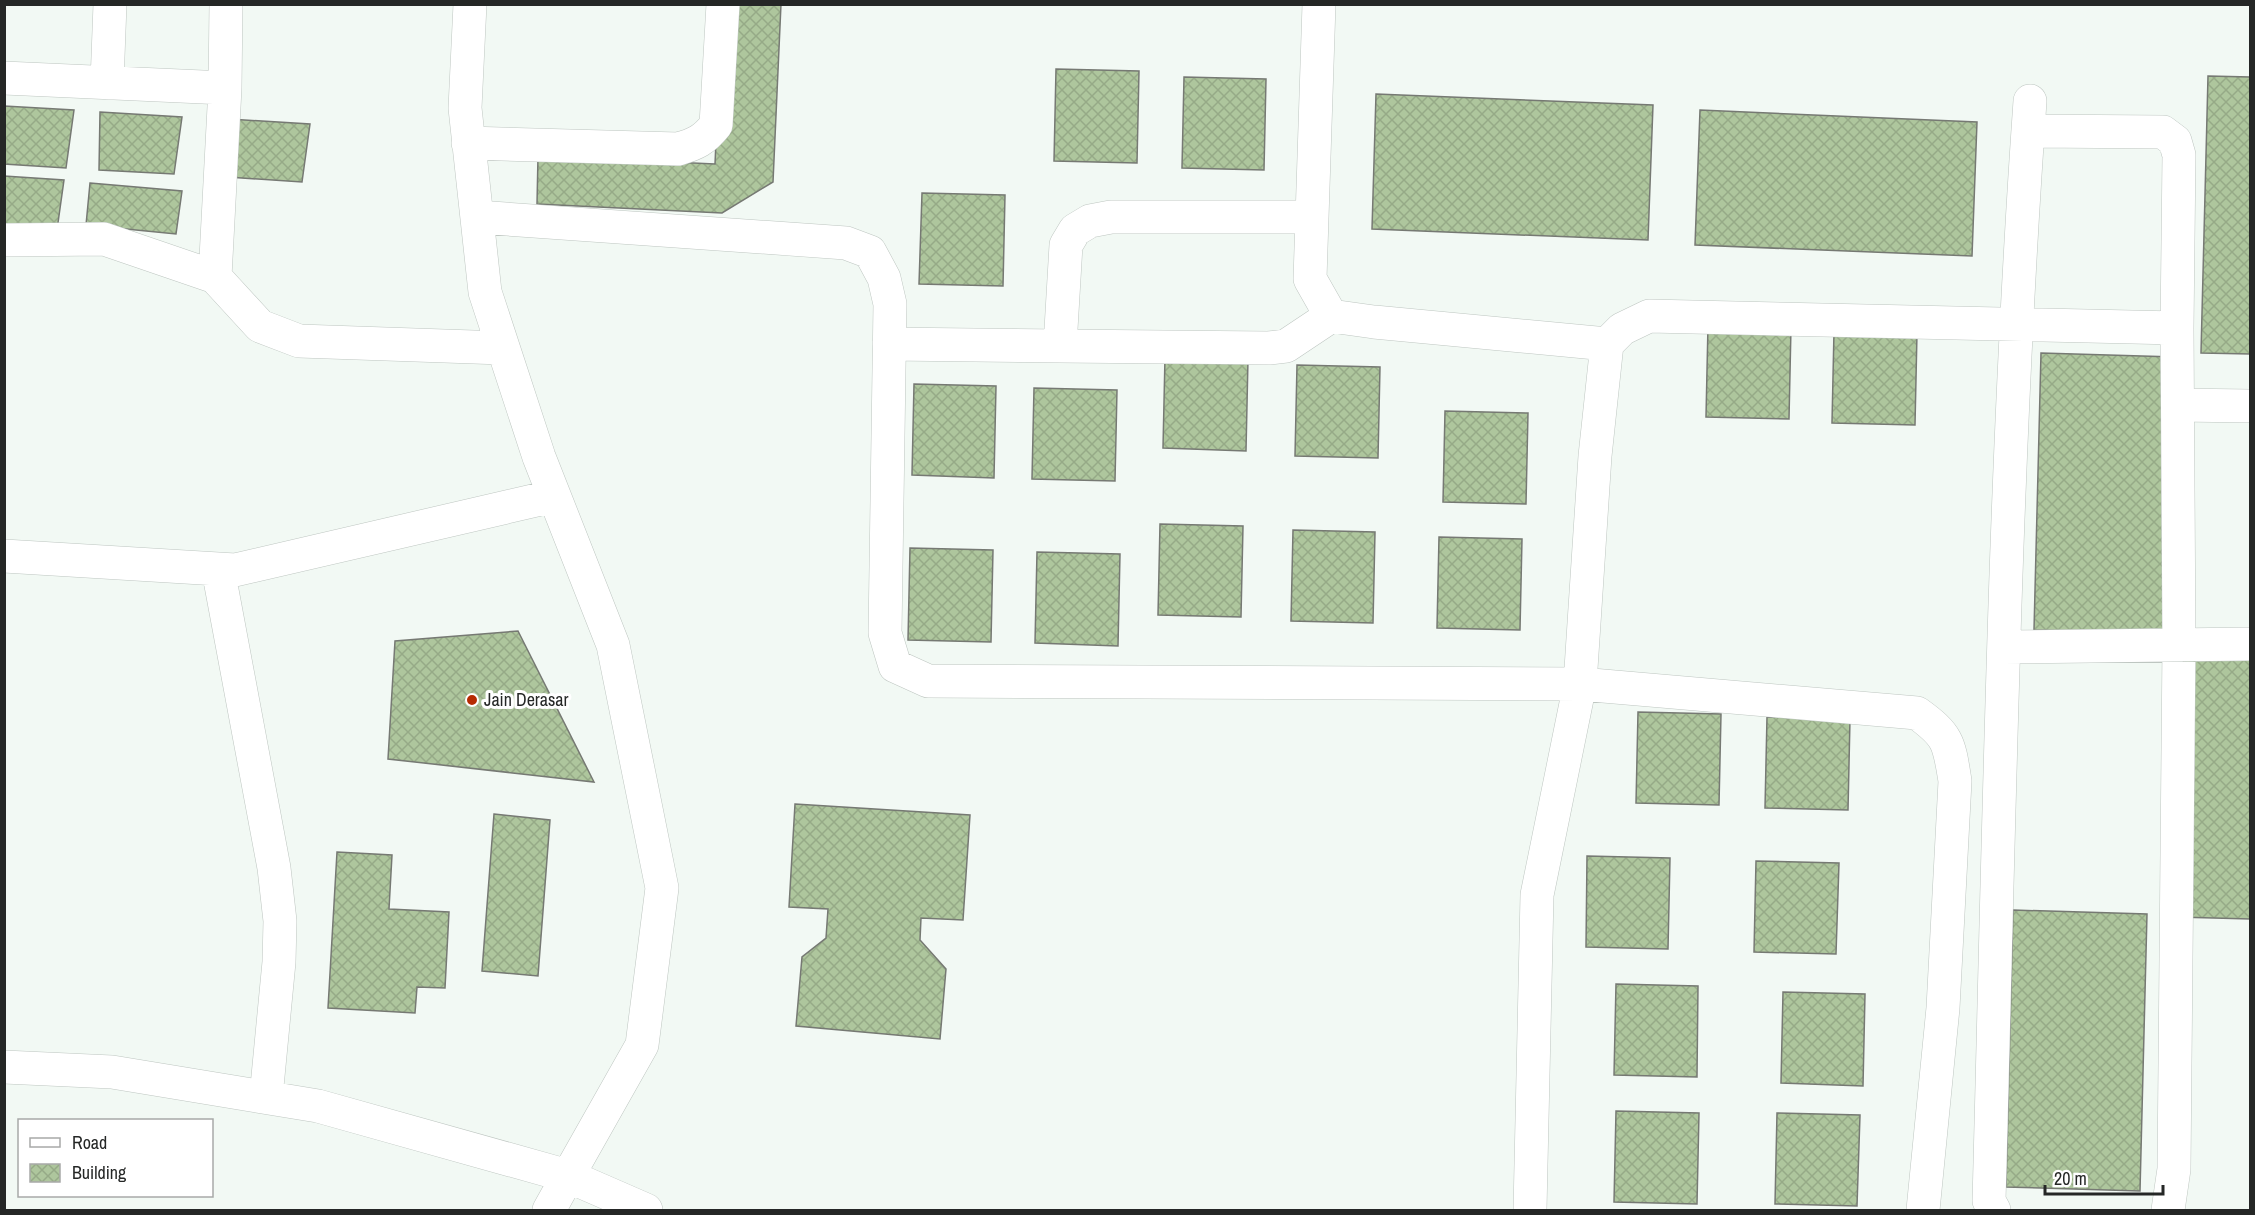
<svg xmlns="http://www.w3.org/2000/svg" width="2255" height="1215" font-family="'Archivo Narrow',sans-serif">
	<style>
		.building { fill: url(#building-cross-hatch); stroke: #767973; stroke-width: 1.5 }
		.lines { fill: none; stroke-linecap: round; stroke-linejoin: round }
		.street-casing { stroke: #bec6c1; stroke-width: 34 }
		.street { stroke: #fff; stroke-width: 33 }
		.poi-dot { fill: #b62b02; stroke: #fff; stroke-width: 2 }
		.labels { text-anchor: middle; stroke-width: 6; stroke-linejoin: round; paint-order: stroke }
		.poi-label { font-size: 18px; fill: #252726; stroke: #fff; text-anchor: start }
	</style>
	<defs>
		<pattern id="building-cross-hatch" width="8" height="8" patternUnits="userSpaceOnUse" patternTransform="scale(1.5)"><rect width="8" height="8" fill="#aec69d"/><path d="M0 0l8 8M0 8l8-8" fill="none" stroke="#96aa87"/></pattern>
	</defs>
	<rect width="100%" height="100%" fill="#f2f9f4"/>
	<path class="building" d="M722 4H781L773 182 722 213 537 204 538 156 715 164Z
		M1056 69 1139 71 1137 163 1054 161Z
		M2208 76 2250 77V354L2201 353Z
		M1184 77 1266 79 1264 170 1182 168Z
		M1376 94 1653 105 1648 240 1372 229Z
		M4 106 74 110 66 168 4 164Z
		M1700 110 1977 122 1972 256 1695 245Z
		M100 112 182 117 174 174 99 170Z
		M229 119 310 124 302 182 228 177Z
		M4 176 64 180 56 237 4 234Z
		M90 183 182 191 176 234 86 225Z
		M922 193 1005 195 1003 286 919 284Z
		M1708 325 1791 327 1789 419 1706 417Z
		M1834 331 1917 333 1915 425 1832 423Z
		M2041 353 2175 357 2168 634 2034 630Z
		M1165 357 1248 359 1246 451 1163 448Z
		M1297 365 1380 367 1378 458 1295 456Z
		M914 384 996 386 994 478 912 475Z
		M1034 388 1117 390 1115 481 1032 479Z
		M1445 411 1528 413 1526 504 1443 502Z
		M1160 524 1243 526 1241 617 1158 615Z
		M1293 530 1375 532 1373 623 1291 621Z
		M1439 537 1522 539 1520 630 1437 628Z
		M910 548 993 550 991 642 908 640Z
		M1037 552 1120 554 1118 646 1035 643Z
		M518 631 594 782 388 759 395 641Z
		M2184 639 2250 641V919L2177 917Z
		M1638 712 1721 714 1719 805 1636 803Z
		M1767 717 1850 719 1848 810 1765 808Z
		M795 804 970 815 963 920 921 918 920 940 946 969 940 1039 796 1026 802 957 826 938 828 909 789 907Z
		M494 814 550 820 538 976 482 971Z
		M337 852 392 855 389 909 449 912 445 988 417 987 415 1013 328 1008Z
		M1587 856 1670 858 1668 949 1586 947Z
		M1756 861 1839 863 1836 954 1754 952Z
		M2013 910 2147 914 2140 1191 2006 1187Z
		M1616 984 1698 986 1697 1077 1614 1075Z
		M1783 992 1865 994 1863 1086 1781 1083Z
		M1616 1111 1699 1113 1697 1204 1614 1202Z
		M1777 1113 1860 1115 1857 1206 1775 1204Z"/>
	<g class="lines">
		<defs>
			<path id="street" d="M470 4 465 108 485 292 539 457 613 645 662 888 642 1045 568 1176 646 1210
				M1319 4 1310 279 1331 316 1374 322 1607 344
				M4 78 225 88 215 277
				M107 83 110 4
				M225 88 226 4
				M2028 131 2163 132 2175 141 2179 155 2177 328 2179 645 2174 1169 2168 1210
				M468 143 678 149C696 144 704 140 716 125L723 4
				M477 217 846 243 870 252 884 278 890 304 885 633 895 666 928 681 1580 684 1537 895 1530 1210
				M4 240 104 239 215 277 260 326 299 341 503 348
				M889 344 1060 346 1066 245 1075 230 1090 221 1111 217H1312
				M1060 346 1269 348 1286 346 1331 316
				M2178 405 2250 406
				M4 556 235 570 554 496
				M218 569 274 868 280 921 279 962 266 1097
				M2004 647 2250 644
				M4 1067 112 1072 318 1106 568 1176 549 1210
				M1923 1210 1943 1008 1955 781C1949 743 1949 736 1917 713L1580 684 1595 456 1607 344 1622 329 1649 316 2177 328
				M1994 1210 1989 1201C1999 834 2004 467 2030 101"/>
		</defs>
		<use href="#street" class="street-casing"/>
		<use href="#street" class="street"/>
	</g>
	<circle class="poi-dot" cx="472" cy="700" r="6"/>
	<g class="labels">
		<g class="poi-label">
			<text x="484" y="706">Jain Derasar</text>
		</g>
	</g>
	<rect width="2255" height="1215" fill="none" stroke="#252726" stroke-width="12"/>
	<rect x="18" y="1119" width="195" height="78" fill="#ffffff" stroke="#a8a9a8" stroke-width="1.5"/>
	<rect x="30" y="1138" width="30" height="9" fill="#ffffff" stroke="#a8a9a8" stroke-width="1.5"/>
	<text x="72" y="1149" font-size="18" fill="#252726">Road</text>
	<rect x="30" y="1164" width="30" height="18" fill="url(#building-cross-hatch)" stroke="#a8a9a8" stroke-width="1.5"/>
	<text x="72" y="1179" font-size="18" fill="#252726">Building</text>
	<path d="M2045 1185v9h118v-9" fill="none" stroke="#252726" stroke-width="3"/>
	<text x="2054" y="1185" font-size="18" fill="#252726" stroke="#ffffff" stroke-width="4.5" paint-order="stroke">20 m</text>
</svg>
